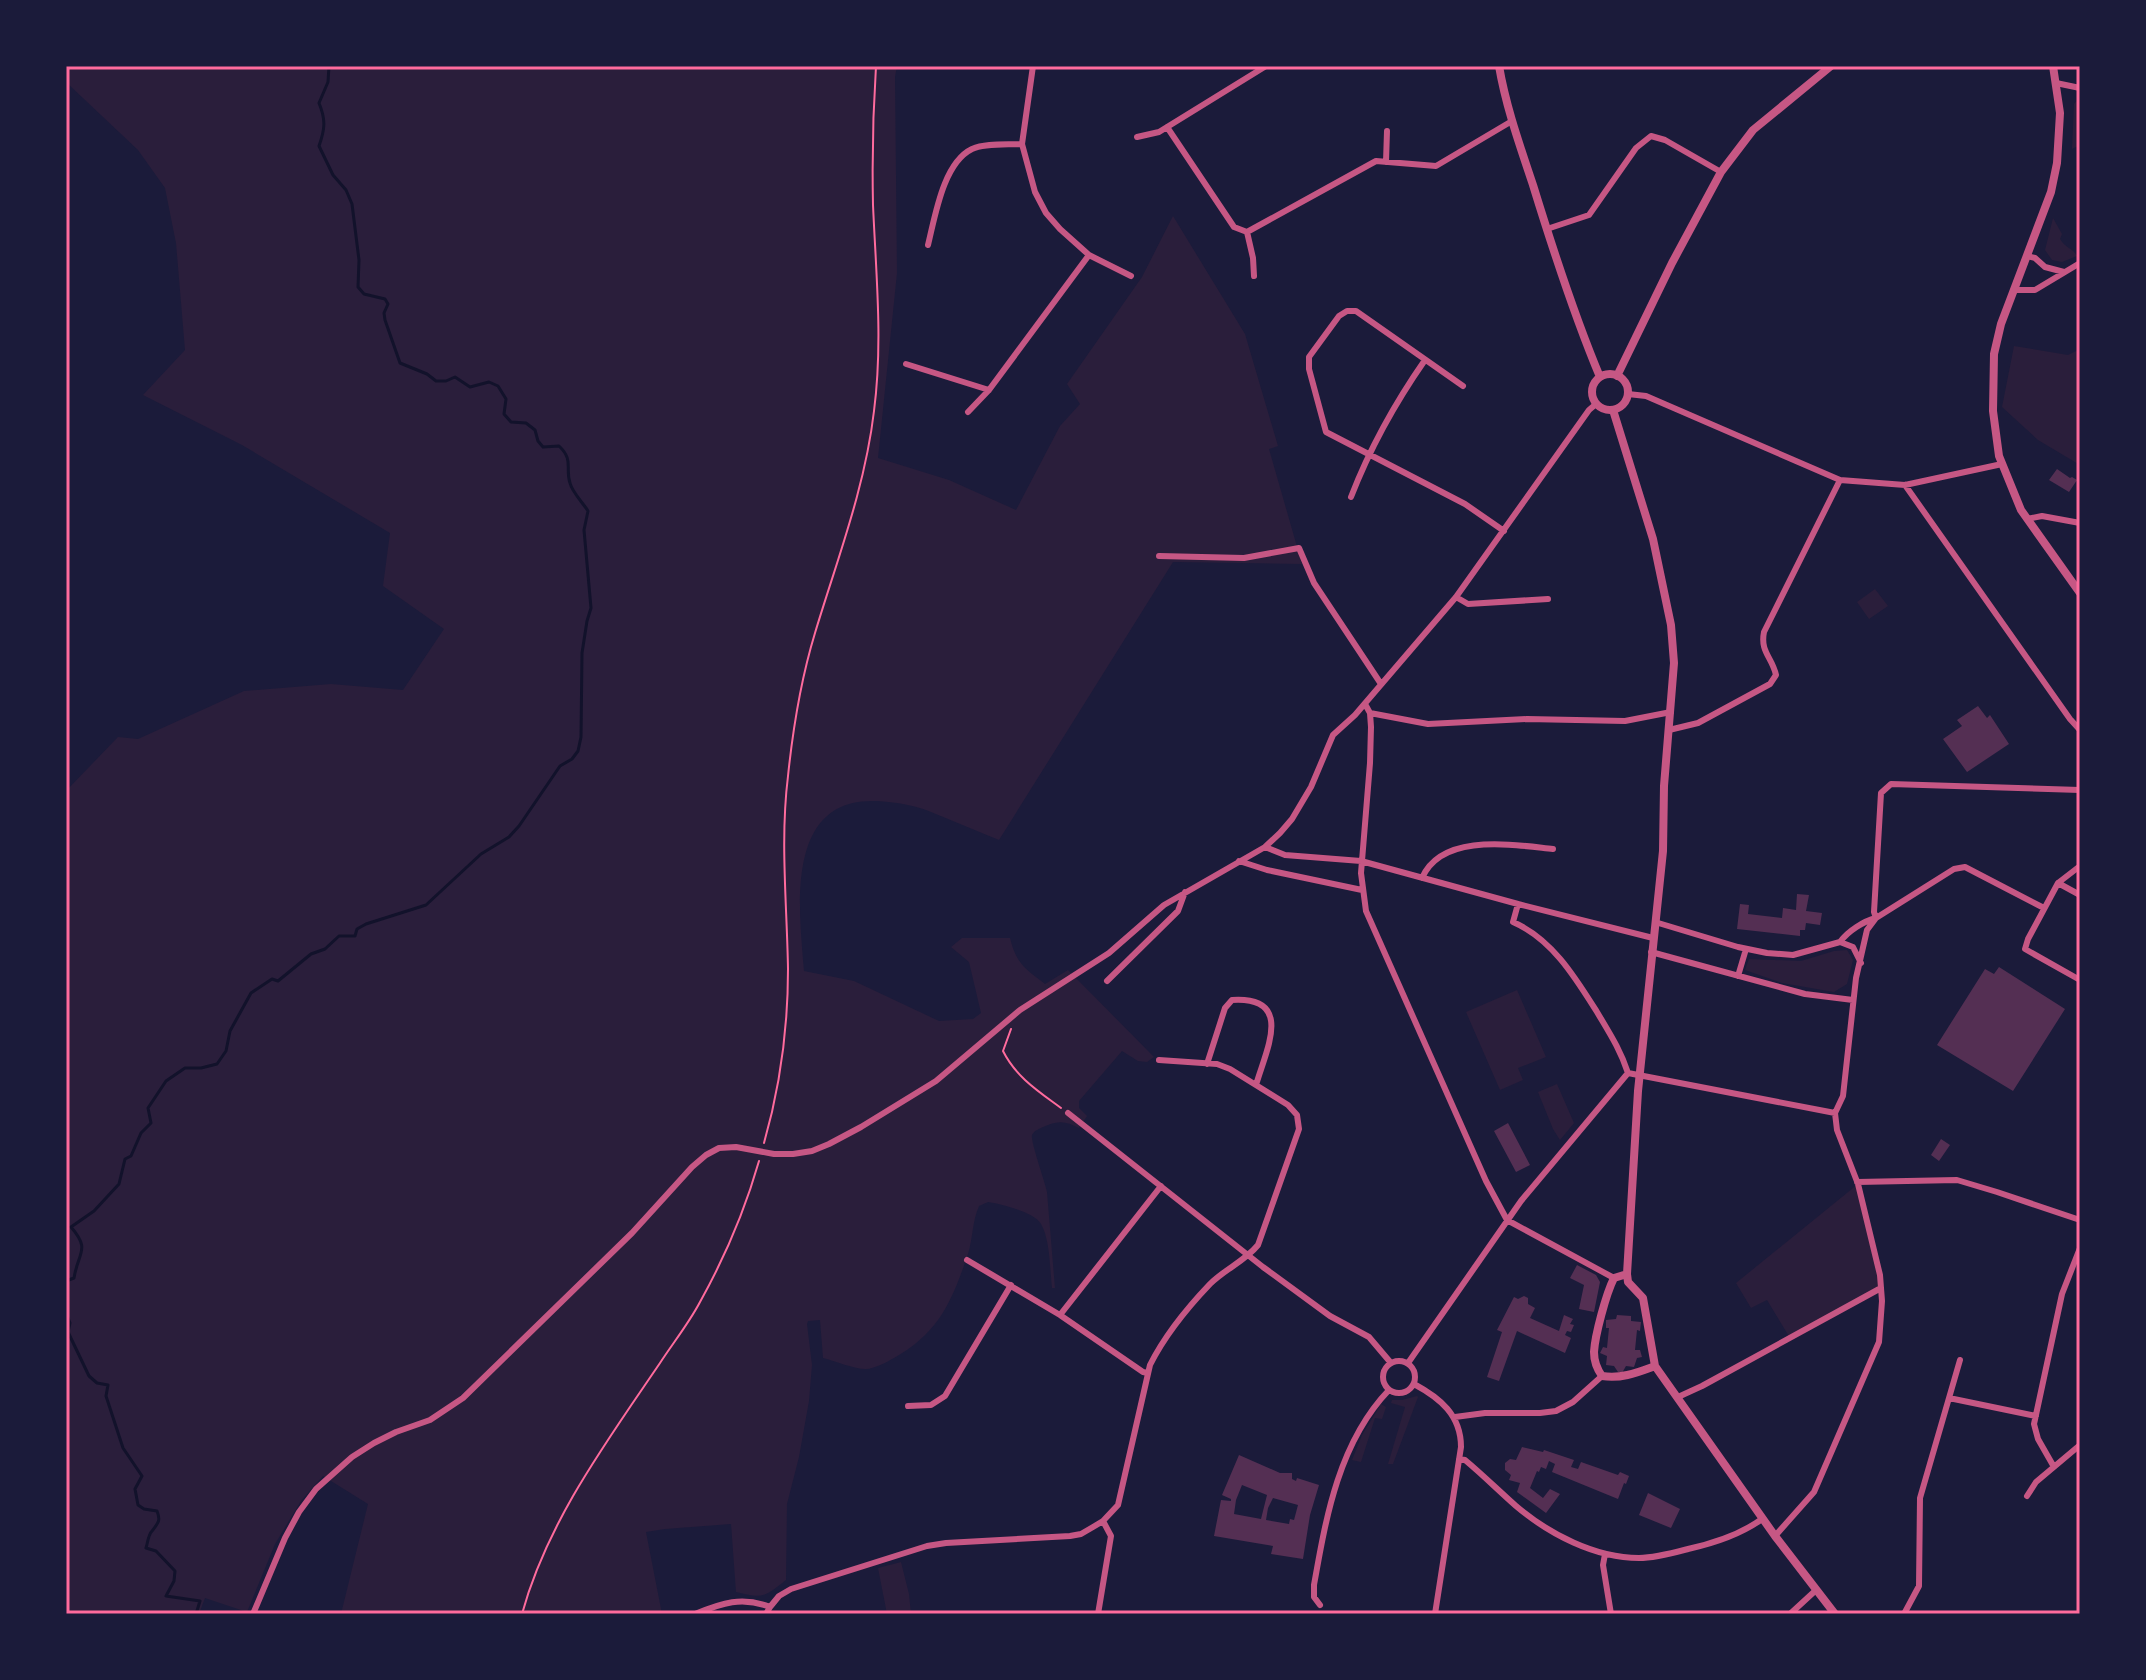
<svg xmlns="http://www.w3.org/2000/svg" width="2146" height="1680" font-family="Montserrat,sans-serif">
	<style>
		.green { fill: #2a1e3b }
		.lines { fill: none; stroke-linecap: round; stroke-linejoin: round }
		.stream { stroke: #12122b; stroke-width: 3 }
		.building { fill: #542f53; fill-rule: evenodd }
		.path { stroke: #ff6b9d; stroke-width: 2 }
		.minor { stroke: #c65784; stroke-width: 6 }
		.tertiary { stroke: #c65784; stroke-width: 8 }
		.neatline { fill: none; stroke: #ff6b9d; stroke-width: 3 }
	</style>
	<rect width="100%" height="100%" fill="#1b1b3a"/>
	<path class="green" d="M66 66H897L895 77 897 273 878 458 949 480 1016 510 1060 426 1080 404 1067 384 1142 277 1173 216 1245 334 1278 446 1269 449 1302 564 1173 562 999 840C976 831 954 821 931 812 915 805 894 802 877 801 784 797 799 909 804 971L854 981 939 1021 973 1019 981 1013 969 962 951 947 962 938H1010C1016 963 1025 969 1045 984L1068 970 1154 1057 1147 1062 1138 1061 1122 1051 1079 1101V1108L1087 1116 1079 1128C1068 1122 1060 1120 1048 1125 1043 1127 1034 1130 1032 1135 1030 1140 1045 1182 1047 1192L1055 1288H1052C1050 1270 1050 1239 1041 1224 1034 1212 1001 1204 988 1202L979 1206C972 1222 973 1238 968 1254 952 1301 939 1333 894 1358 887 1362 874 1369 866 1369 854 1369 835 1361 823 1358L820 1320 808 1321 807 1324 812 1365 809 1401 799 1457 787 1504 786 1580C764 1597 764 1599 736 1592L731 1524 665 1529 646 1532 662 1614H341L368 1504 323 1476 301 1501 275 1544 247 1612 205 1598 199 1614H66V791L118 737 138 739 244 691 331 684 403 690 444 629 383 586 390 533 242 445 143 395 185 350 176 243 165 188 138 150 66 82Z
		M2080 97V145L2072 149 2074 104Z
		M2053 218 2062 234 2060 239C2065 248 2073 248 2077 256L2062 262 2052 260 2045 250Z
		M2014 346 2068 355 2080 349V465L2038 440 2002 407Z
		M1875 589 1888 606 1869 619 1857 602Z
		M1847 950 1853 960 1847 984 1834 992 1782 983 1745 970 1749 959 1801 961 1834 951Z
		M1517 990 1546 1057 1518 1068 1523 1080 1500 1090 1466 1012Z
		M1557 1084 1574 1123 1560 1140 1553 1129 1538 1092Z
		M1858 1184 1881 1288 1790 1338 1767 1300 1751 1308 1736 1283Z
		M1417 1396 1418 1397 1393 1464H1388L1405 1407 1391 1403 1392 1400H1402Z
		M1381 1404 1386 1407 1382 1419 1375 1418 1361 1462 1352 1460 1362 1435Z
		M901 1562 909 1594 911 1614H887L878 1568Z"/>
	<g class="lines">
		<path class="stream" d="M66 1281 74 1278C78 1252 91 1250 71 1227L94 1211 119 1184 125 1159 131 1156 141 1133 151 1123 148 1108 166 1081 185 1068H201L217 1064 226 1051 230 1031 251 993 272 979 278 981 311 954 325 949 339 936H355L357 929 366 924 426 905 481 854 509 837 519 826 560 766 572 759 578 751 581 737 582 653 587 621 591 608 584 530 588 511C583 503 572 492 570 483 565 468 574 460 559 446L543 447 538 441 535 430 526 423 511 422 504 414 506 399 498 386 489 382 470 387 455 377 446 381H436L427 374 400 363 385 320 384 313 388 304 385 299 364 294 358 287 359 260 352 204 346 190 333 175 319 146C325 129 326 120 319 103L328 82 329 66
			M66 1313 70 1323 68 1332 89 1376 97 1383 108 1385 106 1396 123 1448 142 1476 135 1489 138 1505 144 1509 157 1511C161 1521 158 1523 152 1531 148 1535 148 1542 146 1548L156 1551 175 1571 174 1581 166 1596 200 1601 196 1614"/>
	</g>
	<path class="building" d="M2057 469 2070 478 2072 477 2077 480 2069 492 2049 480Z
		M1978 706 1987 718 1990 715 2009 744 1967 772 1943 739 1962 726 1957 720Z
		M1797 894 1809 895 1806 911 1822 913 1820 925 1806 923 1805 930H1800V936L1737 929 1740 904 1749 905 1748 914 1782 918 1783 908 1796 910Z
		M1999 967 2065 1009 2013 1091 1937 1045 1985 969 1994 974Z
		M1508 1123 1530 1165 1516 1172 1494 1131Z
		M1941 1139 1950 1145 1939 1161 1931 1155Z
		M1577 1265 1596 1275 1600 1282 1594 1312 1579 1309 1584 1285 1570 1278Z
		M1524 1296 1528 1298V1304L1535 1308 1530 1318 1559 1331 1564 1315 1573 1319 1570 1324 1574 1325 1571 1332 1567 1331 1565 1335 1571 1338 1565 1353 1517 1331 1499 1381 1487 1377 1502 1332 1497 1330 1514 1297 1518 1299Z
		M1617 1315 1631 1316V1321L1641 1322 1640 1331 1637 1330 1635 1350H1640L1642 1357 1637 1358 1634 1367 1626 1366 1622 1373 1618 1372 1614 1366 1606 1365 1607 1356 1600 1353 1603 1347 1607 1348 1609 1328H1606V1320L1616 1319Z
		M1522 1447 1543 1452 1544 1450 1574 1460 1571 1467 1578 1469 1581 1462 1618 1475 1620 1472 1629 1476 1626 1484 1624 1483 1618 1499 1552 1472 1555 1464 1549 1461 1546 1469 1541 1467 1539 1472 1537 1471 1530 1488 1543 1498 1550 1489 1560 1494 1546 1513 1517 1492 1520 1483 1509 1480 1511 1475 1505 1470V1463L1510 1459 1516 1460Z
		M1239 1455 1280 1473H1292V1479L1296 1481 1297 1478 1319 1485 1310 1515 1303 1559 1271 1554 1273 1546 1214 1536 1221 1500 1231 1501V1499L1222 1495ZM1242 1485 1267 1495 1261 1519 1234 1514 1236 1500ZM1273 1498 1298 1505 1294 1520 1290 1519 1289 1524 1266 1520 1268 1508Z
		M1648 1493 1680 1509 1671 1528 1639 1515Z"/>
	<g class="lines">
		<path class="path" d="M1011 1029 1003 1051C1016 1077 1038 1091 1061 1108
			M764 1143C780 1087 788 1028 788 969 787 905 780 840 788 776 793 728 801 679 815 633 837 560 865 488 874 411 883 342 876 274 873 205 872 159 873 112 876 66
			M522 1614C547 1522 607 1441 660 1363 673 1343 689 1323 700 1302 725 1257 745 1210 759 1161"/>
		<path class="minor" d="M1033 66 1022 144 1035 192 1046 213 1060 229 1089 255 1131 276
			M2056 83 2080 88
			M1167 127 1234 227 1247 232 1376 161 1436 166 1512 121
			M1137 137 1159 132 1266 66
			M1386 162 1387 131
			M1547 229 1589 215 1636 148 1651 136 1665 140 1721 172
			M1247 232 1253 258 1254 276
			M928 245C935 217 943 163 972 149 986 143 1007 145 1022 144
			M2027 256 2035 258 2045 267 2064 272
			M2015 290H2035L2080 263
			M906 364 989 390
			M1463 386 1356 311H1347L1339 316 1309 357V369L1326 432 1465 504 1504 531
			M1628 394 1646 396 1840 480 1905 485 2002 464
			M968 412 989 390 1089 255
			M1905 485 2070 719 2080 730
			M1351 497C1370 448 1395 403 1425 360
			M2027 519 2042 516 2080 523
			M1159 556 1244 558 1299 548 1314 583 1381 684
			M1456 597 1468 604 1548 599
			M1365 704 1370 713 1371 727 1370 763 1361 873 1366 911 1486 1181 1507 1220 1614 1278
			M1370 713 1428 724 1527 719 1625 721 1671 712
			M1669 730 1698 723 1770 684 1776 675C1772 657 1760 652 1764 632L1840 480
			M1265 847 1285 855 1361 861 1518 904 1653 938
			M1239 861 1267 870 1362 890
			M2080 866 2058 883 2028 939 2025 949 2080 980
			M1422 878C1442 832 1514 845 1553 849
			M2058 883 2080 895
			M1518 904 1513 922C1552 939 1575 977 1597 1012 1610 1034 1620 1049 1628 1073
			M1876 918 1874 912 1881 793 1891 784 2080 790
			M1655 922 1738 947 1767 953 1793 955 1840 942 1853 947 1861 963
			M1840 942C1848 931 1864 921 1876 918L1954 869 1965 867 2044 908
			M1651 952 1805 994 1853 1000
			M1738 976 1746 949
			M1107 981 1178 911 1185 892
			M1207 1064 1225 1008 1232 1000C1295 996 1266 1050 1256 1085
			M1068 1113 1263 1267 1330 1316 1369 1337 1391 1363
			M1857 1182 1957 1180 1997 1192 2080 1220
			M967 1260 1060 1315 1143 1372 1148 1373
			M1060 1315 1161 1186
			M1383 1377a16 16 0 1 1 32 0a16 16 0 1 1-32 0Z
			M1408 1363 1521 1201 1628 1073 1835 1113
			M1414 1384C1440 1398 1461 1415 1461 1447L1435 1614
			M1678 1397 1702 1386 1881 1288
			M1949 1398 2036 1416
			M908 1406 931 1405 945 1396 1011 1285
			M1455 1417 1485 1413H1540L1556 1411 1573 1402 1602 1376
			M1459 1459 1465 1460C1483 1475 1499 1491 1516 1506 1549 1534 1595 1558 1639 1558 1655 1558 1673 1553 1688 1549 1715 1543 1740 1535 1762 1519
			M2054 1467 2038 1439 2034 1424 2062 1294 2080 1248
			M2027 1496 2036 1482 2080 1445
			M1775 1536 1814 1492 1879 1342 1882 1301 1880 1275 1858 1184 1837 1130 1835 1113 1843 1096 1856 978 1867 930 1876 918
			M1605 1554 1603 1565 1611 1614
			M1320 1605 1314 1597V1585C1326 1517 1339 1442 1389 1390
			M253 1614 285 1538 299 1512 316 1489 352 1457 374 1443 396 1432 430 1420 463 1398 632 1233 692 1167 706 1155 719 1148 736 1147 774 1154H793L812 1151 829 1144 861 1127 936 1081 1020 1010 1109 953 1164 905 1265 847 1280 833 1292 819 1311 787 1333 735 1355 715 1456 597 1589 410 1596 404
			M695 1614C722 1603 742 1596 770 1607
			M766 1614 770 1607 779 1596 791 1589 927 1546 946 1543 1070 1536 1081 1534 1093 1527 1103 1521 1118 1505 1150 1365C1164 1337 1189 1306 1210 1284 1225 1269 1245 1261 1258 1245L1299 1129 1297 1115 1288 1105 1230 1069 1217 1064 1159 1060
			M1098 1614 1111 1536 1103 1521
			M1790 1614 1815 1591
			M1904 1614 1919 1586 1920 1498 1960 1360"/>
		<path class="tertiary" d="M1499 66C1506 107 1520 146 1533 185 1553 250 1574 315 1600 377
			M2053 66 2060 113 2057 163 2051 192 2001 324 1994 354 1993 411 1999 456 2021 510 2080 593
			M1592 392a18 18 0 1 1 36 0a18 18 0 1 1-36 0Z
			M1617 376 1672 263 1721 172 1753 130 1831 66
			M1613 410 1653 539 1671 625 1674 663 1664 786 1663 851 1638 1091 1627 1274 1628 1282 1643 1298 1655 1366 1775 1536 1835 1614
			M1627 1274 1614 1278C1606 1294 1595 1335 1594 1352 1594 1361 1597 1369 1602 1376 1621 1379 1636 1373 1655 1366"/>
	</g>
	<rect width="2146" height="1680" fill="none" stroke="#1b1b3a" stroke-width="136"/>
	<rect x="68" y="68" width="2010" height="1544" class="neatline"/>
</svg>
